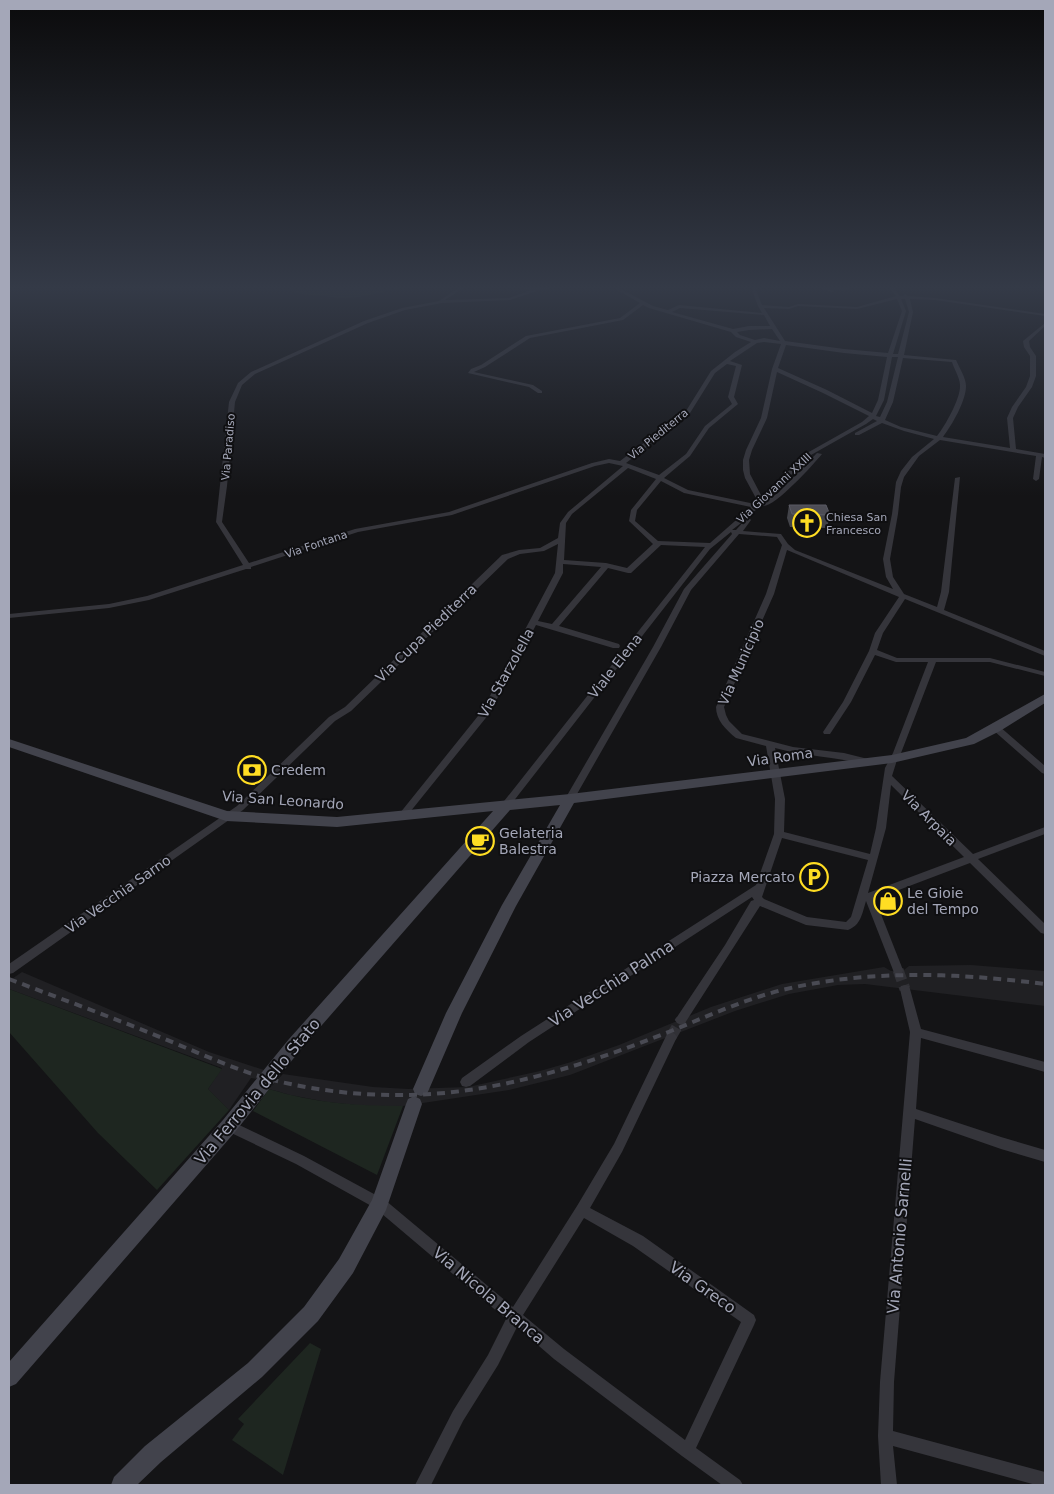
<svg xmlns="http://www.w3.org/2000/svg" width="1054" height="1494" font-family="'DejaVu Sans',sans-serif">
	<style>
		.built { fill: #202023 }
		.green { fill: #1e2620 }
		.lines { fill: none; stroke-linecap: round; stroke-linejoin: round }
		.street-tunnel { stroke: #313136; stroke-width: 11; stroke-dasharray: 11 5.5; stroke-linecap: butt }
		.street { fill: #35353b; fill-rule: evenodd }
		.secondary { fill: #42434c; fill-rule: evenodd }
		.rail { stroke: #494a53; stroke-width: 4; stroke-dasharray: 8 6; stroke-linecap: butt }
		.wall { fill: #424349 }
		.shaded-wall { fill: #2b2b30 }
		.building { fill: #4d4d55; stroke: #5a5b65 }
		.labels { text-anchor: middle; stroke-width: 4; stroke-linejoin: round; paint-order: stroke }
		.far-street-label { font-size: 11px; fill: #a4a7b8; stroke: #0f0f11 }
		.far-poi-label { font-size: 11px; fill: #a4a7b8; stroke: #0f0f11; text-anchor: start }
		.street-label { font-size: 14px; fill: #a4a7b8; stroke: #0f0f11 }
		.poi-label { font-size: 14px; fill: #a4a7b8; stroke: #0f0f11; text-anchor: start }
		.near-street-label { font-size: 16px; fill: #a4a7b8; stroke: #0f0f11 }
	</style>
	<rect width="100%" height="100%" fill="#141416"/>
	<path class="built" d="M971 965 1045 971V1006L865 984 838 985 789 994 735 1011 570 1075 509 1090 403 1106H365L327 1102 290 1095 269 1089 283 1074 373 1087 408 1089 468 1087 540 1071 571 1062 619 1045 711 1007 782 984 884 967 891 971 904 970 909 966Z
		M22 972 209 1052 264 1070 257 1079 251 1078 229 1110 208 1089 222 1068 9 989V981Z"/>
	<path class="green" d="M284 287H407L360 297 341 298 300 294Z
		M9 989 222 1069 208 1089 229 1110 157 1190 98 1133 9 1032Z
		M269 1089C313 1103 357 1106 403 1106L377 1175 253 1111Z
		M310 1343 321 1349 283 1475 232 1440 244 1424 238 1419Z"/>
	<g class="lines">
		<path class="street-tunnel" d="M898 970 905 989
			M671 1037 681 1020"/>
		<path class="street" d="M460 287H465L445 300 509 298 531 290 517 287 537 288 556 287 537 291 510 300 442 303 405 310 368 323 255 374 242 385 235 402 227 486 222 522 249 563 355 529 449 512 592 463 609 459 620 461 686 411 711 371 735 352 751 342 736 337 731 332 649 308 643 305 623 320 530 338 485 367 474 372 533 385 542 391V393H538L529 387 468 373 471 369 481 365 526 336 620 318 640 303 612 287H617L653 306 668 310 679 305 762 313 758 306 752 290 754 287H759L756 290 762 305 789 307 798 304 857 307 896 296 888 287H893L900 296H903L905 294 908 296 935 298 1045 314V316L935 300 910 299 913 312 904 355 956 360C959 367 966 378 966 386 966 401 952 425 943 437L1010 448 1007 418 1012 407 1026 387 1030 376V356L1024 347 1023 341 1045 323V326L1029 341 1030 347 1036 356V376L1032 387 1018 407 1013 418 1016 449 1045 454V458L1042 457 1039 479 1036 481 1033 479 1036 456 940 440 919 456 904 477 901 487 898 514 890 559 893 577 904 594 937 607 941 592 955 478 960 477 949 592 944 610 1045 651V656L905 599 883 633 877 650 897 658H990L1045 672V676L990 662H936L901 753 897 760 892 776 973 854 1045 827V834L978 859 1045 924V934L1041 933 970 863 875 899 903 970 902 973 898 974 894 973 893 970 866 901C862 914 861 925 848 930L806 925 760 906 685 1023 681 1025 677 1023 675 1020 725 945 751 901 754 900 752 897 529 1042 470 1086 466 1087 462 1086 460 1082 462 1078 521 1036 756 885 774 834 775 799 766 746 736 738C726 730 716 720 716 707L766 594 782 545 777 537 739 534 691 590 661 647 573 801 570 802 565 799 653 647 684 589 732 534 731 532 710 549 509 807H503L501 805 705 547 661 545 631 573H628L608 568 559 626 619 644 620 646 619 648H613L536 625 489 714 406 817H400L398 815 400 813 482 711 555 573 558 544 544 551 520 554 508 559 351 711 335 721 243 810 13 973 9 974V964L237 806 329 717 345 707 502 555 519 550 540 548 558 538 560 523 568 512 623 466 609 463 595 466 452 515 358 532 251 567V569H246L149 600 109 608 9 618V614L109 604 147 596 243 565 216 522 229 402 238 383 251 372 364 321 402 308 439 301ZM897 299 902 311 888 353 844 349 785 341 764 308 789 309 798 306 857 309ZM901 299H905L909 312 898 354H893L906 311ZM680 308 764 315 770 326H749L733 329 672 312ZM772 329 780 341 764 338 755 340 740 335 737 332 749 330ZM764 342 781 344 772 369 761 418 746 450 743 460V470L745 478 758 502 755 504 688 490 664 478 690 456 709 428 738 404 734 397 742 365 730 361 757 343ZM786 345 844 353 887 357 878 400 872 413 827 390 778 368ZM892 357H898L887 402 880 417 876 416 884 400ZM903 358 952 362C954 369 960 378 960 385 961 398 945 426 937 436L901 427 885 420 893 402ZM727 364 736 366 728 397 732 404 705 426 686 454 659 475 626 463 690 413 715 373ZM777 372 823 393 869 416 862 422 807 453 762 497 750 474 749 460 752 450 767 418ZM873 419 877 421 855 433V435H859L882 423 904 431 934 439 912 457 901 471 896 482 892 514 883 559 886 577 893 589 795 550 788 544 781 534 743 531 751 520 750 519 746 518 762 505 763 506C775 507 813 465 822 454L817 453 778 493 764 502 811 455 866 424ZM628 468 656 479 631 510 629 521 653 544 627 568 606 563 564 560 566 523 572 514ZM661 481 684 493 751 507 710 543 658 541 635 521 637 510ZM745 520 736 530H732ZM787 550 899 597 875 633 869 651 843 702 823 732 824 734H830L851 702 875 655 896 662H928L893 753 885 768 876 828 870 854 784 832 785 799 775 748C805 756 835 757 865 764L869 761 868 759 844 753 793 747 742 734 729 721 726 715 724 707 774 594ZM563 564 601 567 552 624 538 621 563 573ZM891 785 964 857 868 893 886 828ZM782 838 868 860 851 917 846 922 807 917 764 899 762 897Z
			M996 725 999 726 1045 766V774L1042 773 993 730 992 728Z
			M905 985 909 986 910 989 921 1029 1045 1062V1072L921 1038 916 1109 1001 1137 1045 1150V1162L1001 1149 915 1119 894 1382 893 1431 1045 1472V1485H1036L893 1446 897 1485H881L878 1436 880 1382 910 1032 900 989 901 986Z
			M671 1032 675 1034 677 1037 622 1152 590 1208 643 1236 754 1315 756 1320 754 1325 696 1448 740 1480 743 1485H722L682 1456 554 1359 517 1327 498 1365 463 1421 431 1485H415L453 1411 488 1355 506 1319 375 1208 296 1164 225 1130 223 1126 225 1122 229 1121 233 1122 304 1156 385 1200 513 1307 577 1206 614 1144 667 1034ZM584 1218 633 1246 741 1322 685 1440 564 1349 523 1315Z"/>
		<path class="secondary" d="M1045 694V703L1000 731 974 744 892 763 574 803 516 906 462 1013 427 1094 421 1096 415 1094 413 1089 446 1013 502 905 560 805 510 810 301 1049 235 1132 16 1384 9 1387V1362L223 1120 289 1039 493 811 337 827 226 821 9 747V739L227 811 337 817 570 794 892 755 966 738Z
			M414 1096 420 1099 422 1104 386 1210 353 1273 318 1321 262 1377 161 1462 137 1485H111L114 1477 145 1446 248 1363 304 1307 339 1259 372 1200 406 1104 408 1099Z"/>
		<path class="rail" d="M9 979C56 997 103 1014 150 1033 185 1047 220 1063 255 1075 305 1090 359 1096 410 1095 500 1093 588 1064 671 1031 708 1016 743 1000 782 990 869 969 958 973 1045 984"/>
	</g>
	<path class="wall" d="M818 287H853L843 291 838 289 832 292Z
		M789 505 830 515 827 528 790 527 787 518Z"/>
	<path class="shaded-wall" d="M833 287H839L838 289 832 292Z
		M844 287H853L843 291Z"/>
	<path class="building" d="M789 505H826L830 515 792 514Z"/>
	<linearGradient id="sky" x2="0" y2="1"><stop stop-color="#0b0b0c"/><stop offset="0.58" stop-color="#343a47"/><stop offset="1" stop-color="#343a47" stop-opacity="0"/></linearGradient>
	<rect width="1054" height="496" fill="url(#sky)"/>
	<defs>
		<symbol id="church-ring" viewBox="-11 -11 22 22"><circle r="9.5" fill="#0f0f11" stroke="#ffdd23" stroke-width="1.5"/><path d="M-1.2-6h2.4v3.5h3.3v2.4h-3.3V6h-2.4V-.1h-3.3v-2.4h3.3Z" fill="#ffdd23"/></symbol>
		<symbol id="bank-ring" viewBox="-11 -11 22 22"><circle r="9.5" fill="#0f0f11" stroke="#ffdd23" stroke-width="1.5"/><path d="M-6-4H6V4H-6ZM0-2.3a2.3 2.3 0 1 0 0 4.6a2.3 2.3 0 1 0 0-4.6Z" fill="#ffdd23"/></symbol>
		<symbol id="cafe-ring" viewBox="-11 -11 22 22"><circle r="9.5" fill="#0f0f11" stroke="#ffdd23" stroke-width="1.5"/><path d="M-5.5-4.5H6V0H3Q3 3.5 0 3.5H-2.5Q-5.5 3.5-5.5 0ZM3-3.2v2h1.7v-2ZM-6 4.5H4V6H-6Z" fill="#ffdd23"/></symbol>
		<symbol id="parking-ring" viewBox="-11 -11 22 22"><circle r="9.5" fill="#0f0f11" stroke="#ffdd23" stroke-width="1.5"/><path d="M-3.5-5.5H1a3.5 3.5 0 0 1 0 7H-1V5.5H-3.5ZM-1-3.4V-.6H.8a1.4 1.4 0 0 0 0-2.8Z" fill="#ffdd23"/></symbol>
		<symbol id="shop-ring" viewBox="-11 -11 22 22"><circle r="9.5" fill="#0f0f11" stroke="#ffdd23" stroke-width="1.5"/><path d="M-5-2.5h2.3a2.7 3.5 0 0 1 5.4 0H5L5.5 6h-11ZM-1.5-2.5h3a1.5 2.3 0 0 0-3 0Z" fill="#ffdd23"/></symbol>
	</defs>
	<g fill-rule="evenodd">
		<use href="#church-ring" x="791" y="507" width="32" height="32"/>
		<use href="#bank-ring" x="236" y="754" width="32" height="32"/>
		<use href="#cafe-ring" x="464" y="825" width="32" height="32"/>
		<use href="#parking-ring" x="798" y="861" width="32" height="32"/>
		<use href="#shop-ring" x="872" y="885" width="32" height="32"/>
	</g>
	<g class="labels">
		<g class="far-street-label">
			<text transform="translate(658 434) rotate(-39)" y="4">Via Piediterra</text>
			<text transform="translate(228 447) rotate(-85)" y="4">Via Paradiso</text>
			<text transform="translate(774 488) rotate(-43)" y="4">Via Giovanni XXIII</text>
			<text transform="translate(316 544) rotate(-19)" y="4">Via Fontana</text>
		</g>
		<g class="far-poi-label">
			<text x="826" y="521">Chiesa San<tspan x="826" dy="13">Francesco</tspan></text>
		</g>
		<g class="street-label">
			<text transform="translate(426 633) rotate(-44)" y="5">Via Cupa Piediterra</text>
			<text transform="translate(741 662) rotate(-66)" y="5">Via Municipio</text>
			<text transform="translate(615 666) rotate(-52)" y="5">Viale Elena</text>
			<text transform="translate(506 673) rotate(-61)" y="5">Via Starzolella</text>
			<text transform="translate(780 757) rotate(-8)" y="5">Via Roma</text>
			<text transform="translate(283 800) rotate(4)" y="5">Via San Leonardo</text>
			<text transform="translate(929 818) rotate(45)" y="5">Via Arpaia</text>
			<text transform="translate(118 894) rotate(-35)" y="5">Via Vecchia Sarno</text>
		</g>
		<g class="poi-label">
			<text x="271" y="775">Credem</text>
			<text x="499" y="838">Gelateria<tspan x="499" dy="16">Balestra</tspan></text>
			<text x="795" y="882" text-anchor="end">Piazza Mercato</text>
			<text x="907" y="898">Le Gioie<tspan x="907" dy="16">del Tempo</tspan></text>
		</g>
		<g class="near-street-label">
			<text transform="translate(611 983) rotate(-33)" y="6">Via Vecchia Palma</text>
			<text transform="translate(257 1091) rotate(-50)" y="6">Via Ferrovia dello Stato</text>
			<text transform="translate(899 1236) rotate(-85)" y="6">Via Antonio Sarnelli</text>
			<text transform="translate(703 1287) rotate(35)" y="6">Via Greco</text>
			<text transform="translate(489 1295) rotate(40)" y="6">Via Nicola Branca</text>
		</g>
	</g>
	<rect width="1054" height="1494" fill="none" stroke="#a4a7b8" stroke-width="20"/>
</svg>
